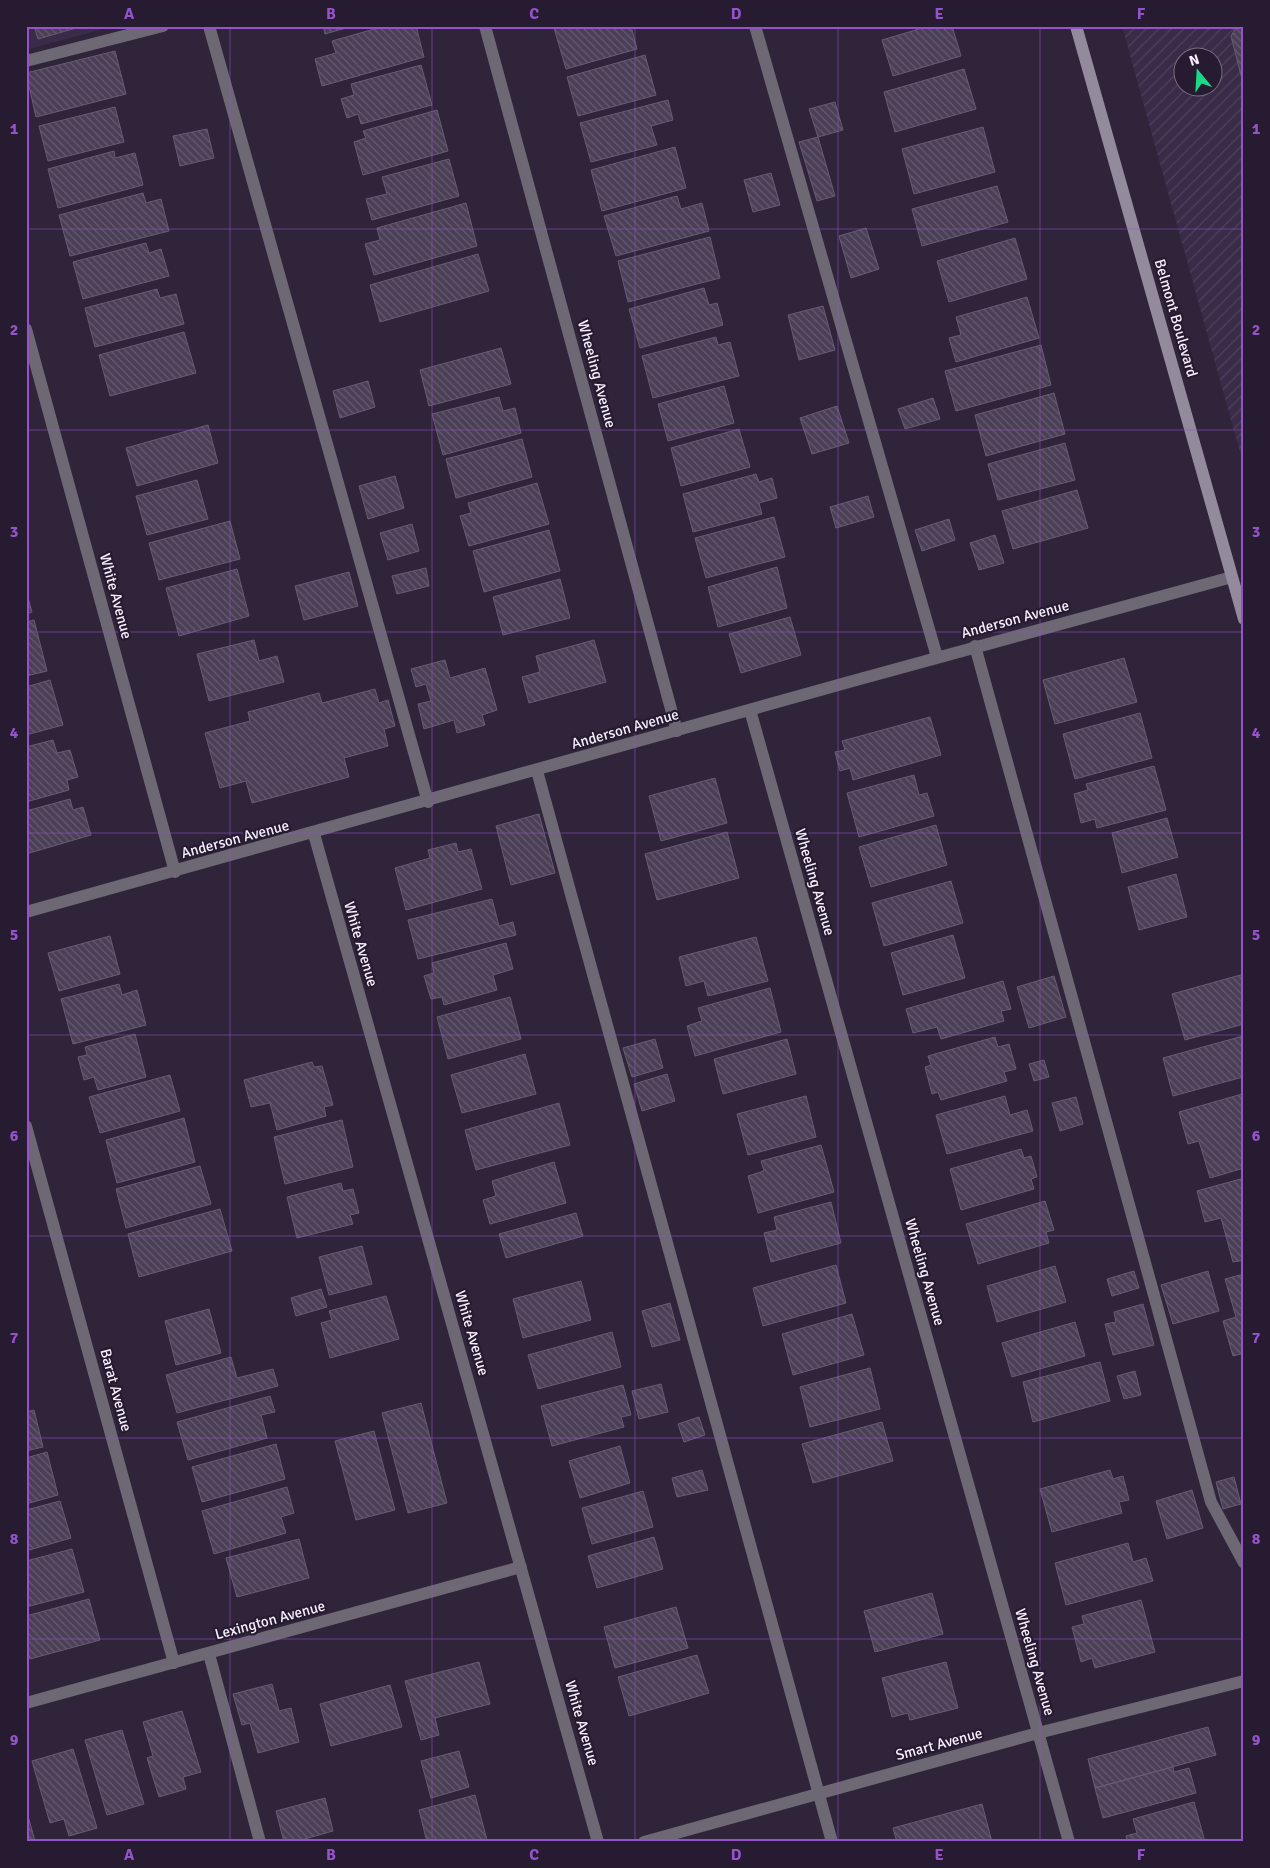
<svg xmlns="http://www.w3.org/2000/svg" width="1270" height="1868" font-family="Signika,sans-serif">
	<style>
		.built { fill: #3a2c48 }
		.industrial { fill: url(#industrial-furrows); fill-rule: evenodd }
		.building { fill: url(#building-back-hatch); stroke: #685b74 }
		.lines { fill: none; stroke-linecap: round; stroke-linejoin: round }
		.lane { stroke: #6d6873; stroke-width: 12 }
		.street { stroke: #6d6873; stroke-width: 12 }
		.secondary { stroke: #938b9d; stroke-width: 12 }
		.grid { fill: none; stroke: #9453cb; stroke-width: 1; stroke-opacity: 0.55 }
		.labels { text-anchor: middle; stroke-width: 4.5; stroke-linejoin: round; paint-order: stroke }
		.street-label { font-size: 15px; fill: #f6effd; stroke: #261b30 }
		.neatline { fill: none; stroke: #9453cb; stroke-width: 2 }
		.grid-label { font-size: 16px; text-anchor: middle; font-weight: bold; fill: #9453cb }
	</style>
	<defs>
		<pattern id="industrial-furrows" width="10" height="10" patternUnits="userSpaceOnUse" patternTransform="scale(1.25)"><rect width="10" height="10" fill="#3a2c48"/><path d="M-1 1l2-2M0 10L10 0M9 11l2-2" fill="none" stroke="#4d415a"/></pattern>
		<pattern id="building-back-hatch" width="6" height="6" patternUnits="userSpaceOnUse" patternTransform="scale(1.25)"><rect width="6" height="6" fill="#4a3f56"/><path d="M-1 5l2 2M0 0l6 6M5-1l2 2" fill="none" stroke="#655b6f"/></pattern>
	</defs>
	<rect width="100%" height="100%" fill="#2f243a"/>
	<path class="built" d="M26 26H114L26 50Z"/>
	<path class="industrial" d="M1122 26H1244V467ZM1182 58H1212V88H1182Z"/>
	<path class="building" d="M34 26H83L38 39Z
		M323 26H353L325 34Z
		M385 26H416L424 57 322 86 315 59 336 53 332 41Z
		M560 26H631L637 49 566 69 554 28Z
		M929 26H952L961 56 893 76 882 40Z
		M1237 26H1244V87L1231 36Z
		M115 51 126 94 36 117 26 73Z
		M645 55 656 95 578 116 567 77Z
		M421 65 432 105 361 124 358 114 347 118 341 99 354 95 351 84Z
		M964 69 976 109 895 132 884 92Z
		M668 100 673 120 651 126 657 145 591 162 580 123Z
		M835 102 843 130 818 137 809 109Z
		M115 107 124 142 48 161 39 126Z
		M437 110 448 151 363 175 354 142 366 138 363 131Z
		M983 127 995 172 914 194 902 149Z
		M207 129 214 158 180 166 173 136Z
		M818 137 835 196 817 201 799 142Z
		M675 147 686 188 602 211 591 170Z
		M114 151 115 158 135 153 143 185 58 208 48 169Z
		M449 159 459 196 372 220 366 199 387 194 382 177Z
		M771 173 780 205 753 212 744 180Z
		M997 186 1008 222 922 246 912 209Z
		M143 193 146 203 161 199 169 231 70 256 59 215Z
		M677 196 681 209 702 203 709 231 616 256 604 216Z
		M466 203 477 246 374 275 365 244 380 240 377 228Z
		M866 228 879 269 851 278 839 236Z
		M710 237 720 278 628 302 618 261Z
		M1015 238 1027 279 949 302 937 261Z
		M146 243 149 253 161 249 169 276 83 299 73 262Z
		M478 254 489 291 380 322 370 285Z
		M704 288 709 305 717 303 723 325 640 348 629 309Z
		M157 289 160 298 176 294 184 324 95 347 85 308Z
		M1027 297 1039 338 956 362 949 338 961 335 956 317Z
		M823 306 835 350 799 360 788 315Z
		M184 332 196 373 110 396 99 355Z
		M716 337 718 345 730 342 739 376 653 398 642 356Z
		M1041 345 1051 385 956 411 945 371Z
		M501 348 511 384 429 406 420 370Z
		M368 381 375 407 340 418 333 391Z
		M724 386 734 423 668 441 658 404Z
		M1054 393 1065 434 986 456 975 415Z
		M499 397 503 411 515 408 521 433 443 455 432 414Z
		M933 398 940 419 905 429 898 409Z
		M837 406 849 443 812 454 800 418Z
		M208 425 218 463 137 486 126 448Z
		M739 429 750 467 681 486 671 448Z
		M522 439 532 477 456 498 446 459Z
		M1065 443 1075 480 998 500 988 464Z
		M756 474 759 482 772 478 777 498 759 503 762 514 693 532 683 494Z
		M395 476 404 508 368 519 359 486Z
		M197 480 208 519 147 535 136 496Z
		M537 483 549 524 469 546 460 516 471 513 468 503Z
		M1077 490 1088 528 1013 549 1002 511Z
		M868 496 874 517 836 528 830 507Z
		M774 517 785 557 706 578 695 538Z
		M949 519 955 540 922 551 915 530Z
		M230 521 240 559 159 580 149 543Z
		M412 524 419 551 388 560 380 533Z
		M549 530 560 571 484 592 473 551Z
		M995 535 1004 563 979 570 970 543Z
		M777 567 787 608 718 627 708 587Z
		M426 568 429 586 397 594 392 576Z
		M237 569 249 616 179 636 166 588Z
		M349 572 358 606 304 620 295 586Z
		M560 579 570 618 503 635 493 597Z
		M26 591 32 612 26 614Z
		M790 617 801 655 741 673 729 634Z
		M34 620 47 671 26 676V622Z
		M254 640 259 661 277 656 284 682 209 701 197 654Z
		M594 640 606 682 529 703 522 677 540 672 536 656Z
		M1124 658 1137 702 1055 724 1043 680Z
		M445 660 450 678 485 668 497 710 482 715 485 725 457 733 454 720 424 729 418 704 431 701 426 684 416 687 411 669Z
		M50 680 63 725 26 735V687Z
		M375 689 379 703 388 700 395 726 384 729 388 746 344 758 349 777 252 803 246 781 220 788 205 733 250 721 248 712 319 693 322 703Z
		M1140 713 1152 758 1075 779 1063 734Z
		M930 717 941 755 853 780 850 768 840 771 835 752 845 750 842 741Z
		M53 740 57 753 70 750 78 777 67 780 69 790 26 802V747Z
		M1154 766 1166 810 1097 828 1095 819 1081 823 1074 794 1088 790 1086 784Z
		M914 775 919 795 927 793 934 816 859 837 847 793Z
		M715 778 727 823 661 841 649 796Z
		M70 799 73 810 83 807 91 835 26 854V811Z
		M539 814 555 873 511 885 496 826Z
		M1167 818 1178 857 1122 873 1112 833Z
		M936 825 947 865 871 887 859 847Z
		M727 832 739 878 657 900 645 854Z
		M456 843 458 852 471 849 482 889 406 910 395 868 430 858 428 850Z
		M1176 874 1187 917 1139 930 1128 887Z
		M951 881 963 923 884 946 872 903Z
		M492 899 499 926 513 922 516 935 418 959 408 920Z
		M953 935 965 978 903 995 891 953Z
		M110 936 120 974 59 991 48 953Z
		M756 937 768 981 708 996 704 981 686 986 679 957Z
		M506 943 513 969 493 975 497 990 444 1005 442 997 431 999 424 976 434 973 432 963Z
		M1244 974V1024L1185 1040 1172 994Z
		M1054 976 1066 1017 1029 1028 1017 987Z
		M1003 981 1011 1009 1001 1011 1004 1021 941 1039 937 1027 913 1033 906 1009Z
		M119 984 122 995 137 990 146 1025 73 1044 61 999Z
		M770 988 781 1032 695 1056 687 1026 702 1021 698 1008Z
		M510 997 521 1039 448 1059 437 1017Z
		M135 1034 146 1077 98 1090 94 1077 84 1080 78 1057 87 1055 85 1047Z
		M1243 1036 1244 1069H1241L1243 1077 1173 1096 1163 1058Z
		M995 1037 998 1047 1009 1044 1016 1069 1004 1072 1007 1081 941 1100 938 1092 932 1094 925 1067 931 1065 928 1056Z
		M655 1039 663 1068 632 1077 623 1048Z
		M787 1039 796 1074 723 1094 714 1059Z
		M525 1054 536 1094 462 1113 451 1075Z
		M1044 1060 1049 1077 1034 1081 1029 1064Z
		M312 1062 314 1067 322 1066 333 1105 324 1107 326 1116 277 1130 270 1103 251 1107 244 1080Z
		M667 1074 675 1101 642 1111 634 1084Z
		M170 1075 180 1111 100 1133 89 1097Z
		M1242 1094 1244 1101V1168L1210 1178 1199 1141 1188 1144 1179 1112Z
		M806 1096 816 1137 748 1155 737 1114Z
		M1005 1096 1010 1115 1027 1110 1033 1131 947 1154 936 1115Z
		M1076 1097 1083 1124 1060 1131 1052 1103Z
		M559 1103 570 1145 476 1170 465 1130Z
		M184 1118 195 1162 117 1183 106 1140Z
		M342 1120 353 1167 285 1184 274 1137Z
		M821 1145 834 1192 758 1213 748 1176 764 1171 761 1161Z
		M1021 1149 1024 1158 1031 1156 1037 1177 1031 1179 1034 1189 961 1210 950 1169Z
		M554 1162 566 1203 490 1224 483 1200 496 1196 492 1181Z
		M200 1166 211 1204 126 1228 116 1189Z
		M1244 1178V1260L1233 1262 1221 1218 1205 1222 1197 1191Z
		M341 1183 343 1191 353 1189 359 1213 350 1215 353 1224 297 1238 287 1197Z
		M1045 1201 1054 1230 1046 1232 1049 1243 978 1264 966 1224Z
		M831 1202 841 1243 771 1262 764 1233 777 1230 774 1217Z
		M220 1209 232 1251 139 1277 128 1234Z
		M576 1213 583 1236 506 1258 499 1234Z
		M362 1246 372 1284 329 1295 319 1257Z
		M836 1265 846 1303 763 1326 753 1288Z
		M1055 1266 1066 1302 997 1322 987 1286Z
		M1134 1271 1139 1288 1112 1296 1107 1279Z
		M1208 1271 1219 1311 1173 1324 1161 1285Z
		M1244 1274V1353L1233 1356 1223 1321 1236 1317 1225 1279Z
		M581 1281 591 1320 523 1338 513 1299Z
		M321 1289 327 1307 296 1316 291 1298Z
		M386 1296 399 1339 330 1358 321 1323 332 1320 329 1311Z
		M670 1303 680 1340 652 1347 642 1311Z
		M1143 1304 1154 1345 1113 1355 1105 1324 1116 1322 1114 1312Z
		M209 1309 221 1353 176 1365 165 1321Z
		M852 1314 864 1355 793 1375 782 1334Z
		M1075 1322 1085 1356 1012 1377 1002 1343Z
		M612 1332 621 1367 538 1389 528 1355Z
		M231 1357 237 1378 273 1369 278 1386 177 1413 166 1375Z
		M1100 1362 1110 1401 1033 1422 1023 1382Z
		M870 1368 880 1409 810 1427 800 1387Z
		M1135 1371 1141 1395 1124 1399 1117 1376Z
		M661 1384 668 1412 639 1419 632 1391Z
		M623 1385 631 1415 621 1417 624 1427 552 1446 541 1406Z
		M270 1396 275 1412 261 1415 267 1438 188 1460 177 1422Z
		M421 1403 447 1503 408 1513 382 1413Z
		M34 1410 43 1447 26 1451V1412Z
		M699 1417 705 1435 684 1442 678 1424Z
		M882 1422 893 1461 813 1483 802 1444Z
		M374 1431 395 1510 356 1520 335 1441Z
		M276 1444 285 1479 202 1502 192 1467Z
		M620 1446 630 1483 580 1498 569 1461Z
		M47 1452 58 1495 26 1504V1458Z
		M702 1470 708 1490 677 1497 672 1478Z
		M1110 1470 1113 1479 1123 1476 1129 1500 1119 1502 1122 1513 1052 1532 1040 1489Z
		M1234 1477 1241 1504 1223 1509 1216 1482Z
		M287 1487 294 1513 281 1517 286 1533 214 1554 202 1511Z
		M1192 1490 1203 1528 1167 1539 1156 1501Z
		M643 1491 653 1527 592 1544 582 1508Z
		M60 1501 71 1538 26 1551V1510Z
		M654 1537 663 1569 597 1588 588 1556Z
		M299 1539 309 1578 237 1597 226 1558Z
		M1128 1543 1133 1562 1146 1558 1153 1581 1066 1605 1055 1563Z
		M72 1549 84 1592 26 1607V1561Z
		M932 1593 943 1634 875 1652 864 1611Z
		M89 1599 100 1640 30 1659 26 1644V1616Z
		M1141 1600 1155 1652 1095 1668 1092 1658 1081 1662 1072 1627 1084 1624 1082 1616Z
		M676 1607 688 1648 615 1668 604 1627Z
		M697 1655 709 1693 629 1716 618 1677Z
		M479 1662 490 1704 435 1718 439 1735 421 1740 405 1681Z
		M946 1662 958 1708 910 1720 908 1713 892 1717 882 1678Z
		M272 1684 279 1711 291 1708 299 1742 258 1753 250 1723 242 1725 233 1694Z
		M390 1685 402 1727 331 1746 320 1704Z
		M182 1711 201 1772 183 1777 186 1789 159 1797 147 1758 153 1756 143 1722Z
		M1208 1727 1216 1755 1095 1788 1088 1759Z
		M122 1730 144 1804 107 1815 85 1740Z
		M73 1749 97 1828 69 1836 64 1819 50 1823 32 1761Z
		M459 1751 469 1787 431 1798 421 1761Z
		M1173 1767 1174 1772 1189 1768 1196 1793 1103 1818 1095 1788Z
		M475 1795 487 1840 427 1842 419 1810Z
		M325 1798 333 1831 294 1842H284L276 1811Z
		M1194 1802 1205 1842H1128L1126 1836 1137 1833 1133 1819Z
		M982 1804 992 1842H897L893 1828Z
		M26 1809 35 1841 32 1842H26Z"/>
	<g class="lines">
		<path class="lane" d="M209 26 428 802
			M755 26 937 657
			M26 61 163 26
			M975 646 1211 1502 1244 1563
			M537 771 832 1842
			M209 1654 260 1842"/>
		<path class="street" d="M485 26 677 731
			M26 329 175 872
			M750 710 1069 1842
			M314 834 598 1842
			M26 912C429 802 829 685 1232 577
			M26 1126 174 1663
			M26 1703 521 1567
			M644 1842 1038 1733 1244 1681"/>
		<path class="secondary" d="M1076 26 1244 619"/>
	</g>
	<path class="grid" d="M230 26V1842M432 26V1842M635 26V1842M838 26V1842M1040 26V1842M26 229H1244M26 430H1244M26 632H1244M26 833H1244M26 1035H1244M26 1236H1244M26 1438H1244M26 1639H1244"/>
	<g class="labels">
		<g class="street-label">
			<text transform="translate(1176 318) rotate(74)" y="5">Belmont Boulevard</text>
			<text transform="translate(597 374) rotate(75)" y="5">Wheeling Avenue</text>
			<text transform="translate(116 596) rotate(75)" y="5">White Avenue</text>
			<text transform="translate(1015 619) rotate(-15)" y="5">Anderson Avenue</text>
			<text transform="translate(625 729) rotate(-16)" y="5">Anderson Avenue</text>
			<text transform="translate(235 839) rotate(-15)" y="5">Anderson Avenue</text>
			<text transform="translate(815 882) rotate(74)" y="5">Wheeling Avenue</text>
			<text transform="translate(361 944) rotate(74)" y="5">White Avenue</text>
			<text transform="translate(925 1272) rotate(74)" y="5">Wheeling Avenue</text>
			<text transform="translate(472 1333) rotate(74)" y="5">White Avenue</text>
			<text transform="translate(116 1390) rotate(75)" y="5">Barat Avenue</text>
			<text transform="translate(270 1620) rotate(-15)" y="5">Lexington Avenue</text>
			<text transform="translate(1035 1662) rotate(74)" y="5">Wheeling Avenue</text>
			<text transform="translate(582 1723) rotate(74)" y="5">White Avenue</text>
			<text transform="translate(939 1744) rotate(-15)" y="5">Smart Avenue</text>
		</g>
	</g>
	<rect width="1270" height="1868" fill="none" stroke="#261b30" stroke-width="55"/>
	<g transform="translate(1198 72) rotate(342)"><circle r="24" fill="#261b30" stroke="#797082"/>
	<path d="M0-4L9 19L0 12L-9 19Z" fill="#1cd988"/>
	<text y="-8" font-size="14" font-weight="bold" text-anchor="middle" fill="#f6effd">N</text>
	</g>
	<rect x="28" y="28" width="1214" height="1812" class="neatline"/>
	<g class="grid-label">
		<text x="129" y="19">A</text>
		<text x="331" y="19">B</text>
		<text x="534" y="19">C</text>
		<text x="736" y="19">D</text>
		<text x="939" y="19">E</text>
		<text x="1141" y="19">F</text>
		<text x="14" y="134">1</text>
		<text x="1256" y="134">1</text>
		<text x="14" y="335">2</text>
		<text x="1256" y="335">2</text>
		<text x="14" y="537">3</text>
		<text x="1256" y="537">3</text>
		<text x="14" y="738">4</text>
		<text x="1256" y="738">4</text>
		<text x="14" y="940">5</text>
		<text x="1256" y="940">5</text>
		<text x="14" y="1141">6</text>
		<text x="1256" y="1141">6</text>
		<text x="14" y="1343">7</text>
		<text x="1256" y="1343">7</text>
		<text x="14" y="1544">8</text>
		<text x="1256" y="1544">8</text>
		<text x="14" y="1745">9</text>
		<text x="1256" y="1745">9</text>
		<text x="129" y="1860">A</text>
		<text x="331" y="1860">B</text>
		<text x="534" y="1860">C</text>
		<text x="736" y="1860">D</text>
		<text x="939" y="1860">E</text>
		<text x="1141" y="1860">F</text>
	</g>
</svg>
